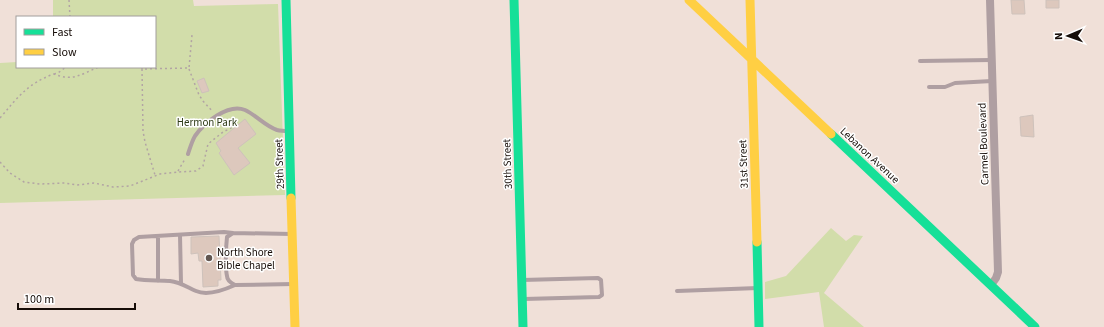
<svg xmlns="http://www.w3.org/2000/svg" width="1104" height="327" font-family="'Source Sans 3',sans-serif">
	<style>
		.green { fill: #d2ddaa }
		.building { fill: #ddc8bd; stroke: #cec2bb }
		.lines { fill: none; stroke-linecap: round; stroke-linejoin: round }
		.path { stroke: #b2a4a4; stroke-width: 1.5; stroke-dasharray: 2 3; stroke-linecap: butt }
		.lane { stroke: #af9fa2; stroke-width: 4 }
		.street { stroke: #af9fa2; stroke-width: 8 }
		.fast { stroke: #16e098; stroke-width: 9 }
		.slow { stroke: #ffcf43; stroke-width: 9 }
		.poi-dot { fill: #625751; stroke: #fff; stroke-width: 1.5 }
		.labels { text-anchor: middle; stroke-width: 3; stroke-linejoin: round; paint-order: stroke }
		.park-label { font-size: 11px; fill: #2d3a15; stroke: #fff }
		.street-label { font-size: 11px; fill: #160d08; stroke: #fff }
		.poi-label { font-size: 11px; fill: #160d08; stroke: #fff; text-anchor: start }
	</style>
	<rect width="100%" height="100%" fill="#f0e0d8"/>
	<path class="green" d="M53 0H193L194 6 278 4 285 195 0 203V63L17 62V67H155V17H53Z
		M831 228 846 241 854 235 863 236 824 293 864 327H824L819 292 765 299V282L786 276Z"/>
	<path class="building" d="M1011 0H1024L1025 14H1012Z
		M1046 0H1059V8H1046Z
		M204 78 209 91 202 93 197 81Z
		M1033 115 1034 137 1021 136 1020 117Z
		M245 119 256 134 238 148 250 163 234 175 219 153 221 151 216 143Z
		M219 236 221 280H218V286L203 287 202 261H199L198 253 191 254V237Z"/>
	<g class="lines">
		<path class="path" d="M69 0 70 17
			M142 67V69L189 68 192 35
			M142 69 143 131 145 142 155 175
			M189 69 199 95 203 101 213 112
			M54 74 58 73 66 67
			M0 118C17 98 28 83 54 74 73 82 81 74 99 67
			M0 162 10 173 24 182 40 184 65 183 77 185 94 183 113 187 130 186 160 174 178 172 196 171 203 166 208 144 223 132 231 128 224 119
			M178 171 185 159"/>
		<path class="lane" d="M920 61 991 60
			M929 87H945L955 83 992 81
			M188 154C190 148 192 141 195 136 204 123 228 103 245 110 256 115 265 126 277 130 281 131 285 131 289 131
			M233 233 224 232 139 237 134 240 132 244 133 275 136 279C147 281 159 280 170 281 180 282 187 287 196 291 207 296 224 290 235 285
			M292 234 233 233 227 237C226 246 225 267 227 276 227 280 231 283 235 285L294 284
			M180 235 181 283
			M158 236V281
			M522 280 598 278 601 280 602 295 599 297 524 299
			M677 291 758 288"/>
		<path class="street" d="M990 0 998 272 996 278 991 285"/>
		<path class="fast" d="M286 0 291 198
			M514 0 523 327
			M831 134 1035 327
			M757 242 759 327"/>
		<path class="slow" d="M689 0 831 134
			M750 0 757 242
			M291 198 295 327"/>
	</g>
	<circle class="poi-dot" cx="209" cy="258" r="4"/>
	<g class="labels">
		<g class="park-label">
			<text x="207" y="126">Hermon Park</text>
		</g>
		<g class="street-label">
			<text transform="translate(983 144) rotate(-92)" y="4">Carmel Boulevard</text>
			<text transform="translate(870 155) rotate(43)" y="4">Lebanon Avenue</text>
			<text transform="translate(279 164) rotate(-92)" y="4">29th Street</text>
			<text transform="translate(507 164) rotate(-92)" y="4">30th Street</text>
			<text transform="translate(743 164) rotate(-92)" y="4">31st Street</text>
		</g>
		<g class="poi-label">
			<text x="217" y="256">North Shore<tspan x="217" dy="13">Bible Chapel</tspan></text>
		</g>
	</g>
	<rect x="16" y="16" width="140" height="52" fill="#ffffff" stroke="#a29e9c"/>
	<rect x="24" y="29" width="20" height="6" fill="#16e098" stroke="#a29e9c"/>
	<text x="52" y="36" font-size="12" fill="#160d08">Fast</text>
	<rect x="24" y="49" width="20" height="6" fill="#ffcf43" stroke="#a29e9c"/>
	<text x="52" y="56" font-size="12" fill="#160d08">Slow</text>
	<g transform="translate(1068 36) rotate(268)" stroke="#ffffff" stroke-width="3" paint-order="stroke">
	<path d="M0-3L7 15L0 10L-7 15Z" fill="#160d08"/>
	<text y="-6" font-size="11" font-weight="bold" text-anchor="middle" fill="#160d08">N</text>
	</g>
	<path d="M18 303v6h117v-6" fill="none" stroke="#160d08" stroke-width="2"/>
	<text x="24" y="303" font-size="12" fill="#160d08" stroke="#ffffff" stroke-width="3" paint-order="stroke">100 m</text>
</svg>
